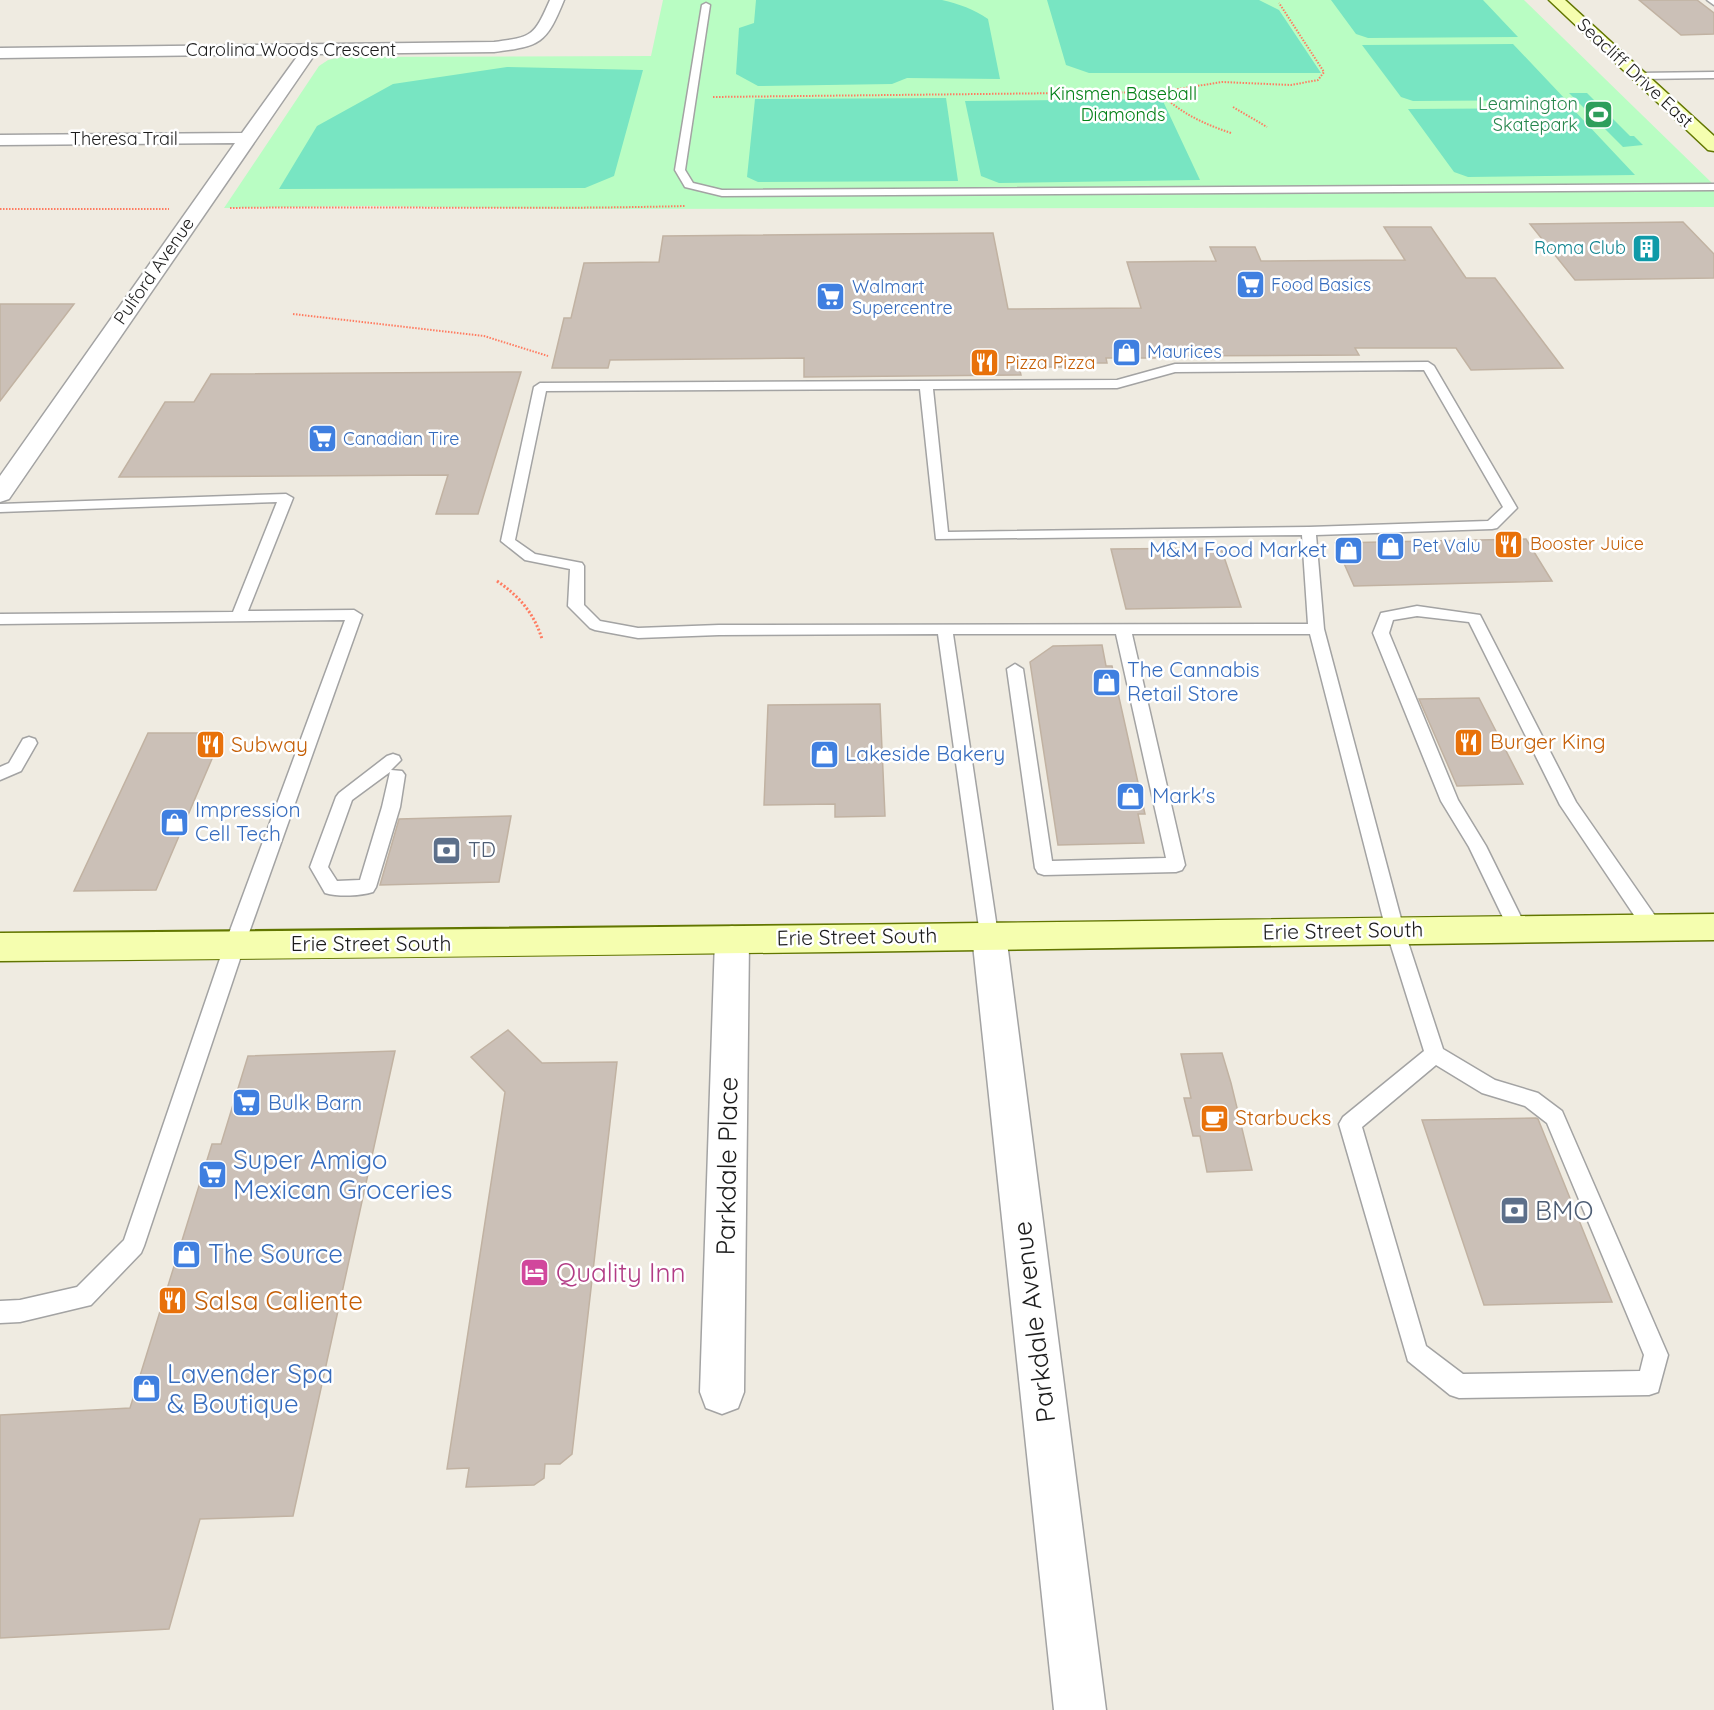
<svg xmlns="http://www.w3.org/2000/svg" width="1714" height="1710" font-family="Quicksand,sans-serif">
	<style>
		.park { fill: #b9fdc3 }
		.pitch { fill: #78e5c2 }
		.building { fill: #cbc0b7; stroke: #c1b2a2; stroke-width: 1.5 }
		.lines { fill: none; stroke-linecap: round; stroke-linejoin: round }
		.lane-casing { stroke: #a3a3a3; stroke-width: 3 }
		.street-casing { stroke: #a3a3a3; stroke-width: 3 }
		.secondary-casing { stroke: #627600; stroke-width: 3 }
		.path-far1 { stroke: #ff7c61; stroke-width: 2; stroke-dasharray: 1.5 1.5; stroke-linecap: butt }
		.path { stroke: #ff7c61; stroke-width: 3; stroke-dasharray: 2 2; stroke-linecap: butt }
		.lane { fill: #fff; fill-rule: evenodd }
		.street { fill: #fff; fill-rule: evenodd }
		.secondary { fill: #f5feaf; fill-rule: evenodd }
		.labels { text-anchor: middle; stroke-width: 5; stroke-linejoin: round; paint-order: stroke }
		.far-street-label { font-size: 18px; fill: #1c1c1c; stroke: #fff }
		.far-park-label { font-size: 18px; fill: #038116; stroke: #fff }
		.far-leisure-label { font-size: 18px; fill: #27864d; stroke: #fff; text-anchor: end }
		.far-culture-label { font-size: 18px; fill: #0d838f; stroke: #fff; text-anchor: end }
		.far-shop-label { font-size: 18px; fill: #366cbe; stroke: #fff; text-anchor: start }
		.far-food-label { font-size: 18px; fill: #c56008; stroke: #fff; text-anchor: start }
		.shop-label { font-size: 21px; fill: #366cbe; stroke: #fff; text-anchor: start }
		.food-label { font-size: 21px; fill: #c56008; stroke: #fff; text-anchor: start }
		.service-label { font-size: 21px; fill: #4e5e75; stroke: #fff; text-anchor: start }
		.street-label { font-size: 21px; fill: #1c1c1c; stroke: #fff }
		.near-shop-label { font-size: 26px; fill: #366cbe; stroke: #fff; text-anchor: start }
		.near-street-label { font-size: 26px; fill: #1c1c1c; stroke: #fff }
		.near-service-label { font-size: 26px; fill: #4e5e75; stroke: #fff; text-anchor: start }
		.near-hotel-label { font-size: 26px; fill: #b23c85; stroke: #fff; text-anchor: start }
		.near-food-label { font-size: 26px; fill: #c56008; stroke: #fff; text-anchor: start }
	</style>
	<rect width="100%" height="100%" fill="#efebe1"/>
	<path class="park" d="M663 0H1524L1714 185V207L564 209 371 206 224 208 319 66 328 60 342 57 651 56Z"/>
	<path class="pitch" d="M756 0H942C959 4 974 9 988 19L1000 79 907 78 892 84 758 86 736 74 739 28 754 23Z
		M1047 0H1259L1279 10 1321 73H1089L1066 65Z
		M1331 0H1483L1518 37 1368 38 1356 34Z
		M1513 44 1566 100 1413 101 1401 97 1362 45Z
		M507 67 643 70 614 176 585 188 279 189 317 126 393 84Z
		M1569 93H1587L1630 136H1634L1643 145 1623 147Z
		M946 98 958 181 758 182 747 177 755 99Z
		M1162 99 1200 180 999 183 981 176 965 101Z
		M1572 108 1635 175 1468 177 1454 172 1408 109Z"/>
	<path class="building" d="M1639 0H1697L1714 13V34L1681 35Z
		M1683 222 1714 254V278L1575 280 1530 224Z
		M1384 227H1431L1466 278H1495L1563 368 1471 370 1456 348H1355L1359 355 1155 356V358H1106L1107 363H1078L1079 367H1019L1021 375 804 377V358L610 360 608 368H552L564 318H571L584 263 659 262 663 236 993 233 1008 309 1141 308 1127 262 1216 261 1210 247H1255L1261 261 1405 260Z
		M0 304H74L0 401Z
		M521 372 478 514H436L448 475 119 477 165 402H194L211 374Z
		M1526 539 1552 581 1354 586 1335 543Z
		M1221 548 1241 607 1126 609 1111 549Z
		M1102 645 1106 666H1112L1145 814H1138L1144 843 1058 845 1030 662 1053 646Z
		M1479 698 1523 784 1457 786 1419 699Z
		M880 704 885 816 835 817V804L764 805 768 705Z
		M148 733H223L156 890 74 891Z
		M511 816 499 882 380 885 399 819Z
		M508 1030 542 1063 617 1062 572 1454 560 1464H545L544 1478 534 1485 466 1487 469 1468 447 1469 505 1092 471 1057Z
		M395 1051 293 1516 200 1519 169 1629 0 1638V1415L130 1408 212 1144H221L248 1056Z
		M1222 1053 1231 1083 1252 1170 1207 1172 1200 1136H1193L1184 1098H1191L1181 1054Z
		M1536 1118 1538 1119 1612 1302 1484 1305 1422 1120Z"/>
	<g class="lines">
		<defs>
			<path id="lane" d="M1707 0H1714V5Z
				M706 3 710 5 685 170 693 183 722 190 1714 184V190L722 196 685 187 675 170 702 5Z
				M1714 72V78L1638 79 1634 76 1638 73Z
				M1428 362 1434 366 1517 508 1497 528 1492 529 1316 535 1324 629 1404 930 1443 1049 1495 1080 1538 1093 1562 1111 1668 1355 1658 1392 1649 1395 1459 1398 1450 1395 1408 1361 1339 1124 1343 1117 1424 1051 1386 930 1310 634H1132L1185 865 1182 870 1176 872 1044 875 1038 873 1035 868 1007 669 1015 664 1023 669 1052 861 1166 858 1116 634H953L998 935 996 940 989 942 982 940 980 935 938 634 719 635 638 638 595 630 590 628 568 606 570 569 525 560 501 541 534 387 540 383 1117 380 1175 364ZM1424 370 1503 507 1488 521 1309 527 948 532 933 389 1117 388 1175 372ZM920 389 936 539 1302 535 1308 624 719 625 638 628 600 621 584 605V566L582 563 535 554 515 540 546 391ZM1436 1065 1482 1093 1525 1106 1547 1123 1644 1355 1640 1371 1463 1374 1426 1346 1362 1127Z
				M286 494 293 498 248 611 354 610 362 615 245 944 144 1246 141 1253 91 1305 20 1322 0 1323V1301L20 1300 77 1287 124 1240 225 944 345 620 0 624V614L233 612 277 502 0 512V504Z
				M1417 606 1480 615 1576 802 1660 923 1662 928 1660 933 1653 935 1646 933 1560 805 1469 622 1417 616 1393 620 1389 633 1458 800 1486 846 1527 929 1525 934 1518 936 1511 934 1469 847 1441 801 1373 633 1381 613Z
				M29 737 35 739 37 743 21 771 0 780V767L9 763 23 739Z
				M393 754 399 756 401 760 391 770 402 771 405 775 400 807 376 887 373 892C360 896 339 897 325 893L310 867 336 797 339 793 387 756ZM390 772 382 807 360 880 337 881 328 867 352 800Z"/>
			<path id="street" d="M550 0H564C546 44 541 46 494 52L315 54 9 499 0 502V476L235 143 0 145V135L242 133 299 54 0 58V48L494 42C533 37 534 36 550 0Z
				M989 921 1001 925 1006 935 1106 1710H1054L972 935 977 925Z
				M732 926 744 930 749 940 744 1392 738 1408 722 1414 706 1408 700 1392 715 940 720 930Z"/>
			<path id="secondary" d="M1549 0H1565L1714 136V151L1708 150Z
				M1714 914V940C1143 947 571 957 0 961V933C571 930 1143 920 1714 914Z"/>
		</defs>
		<use href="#lane" class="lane-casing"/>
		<use href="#street" class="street-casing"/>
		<use href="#secondary" class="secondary-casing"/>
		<path class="path-far1" d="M713 97 1159 92
			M1233 107 1267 127
			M1231 133C1204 124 1180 113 1159 92L1222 82 1291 85 1318 80 1324 72 1279 3
			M230 208C382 206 533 210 685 206
			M0 209H169
			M293 314 484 336 548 356"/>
		<path class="path" d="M497 581C519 596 534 613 542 639"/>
		<use href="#lane" class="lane"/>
		<use href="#street" class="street"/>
		<use href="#secondary" class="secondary"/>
	</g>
	<defs>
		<symbol id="stadium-square" viewBox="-11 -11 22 22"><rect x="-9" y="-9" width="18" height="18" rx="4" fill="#2e9e5b" stroke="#fff"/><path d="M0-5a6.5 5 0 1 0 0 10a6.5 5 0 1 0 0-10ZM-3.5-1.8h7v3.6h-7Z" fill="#fff"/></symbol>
		<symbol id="building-square" viewBox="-11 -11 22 22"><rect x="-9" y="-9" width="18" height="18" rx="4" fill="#0f9aa8" stroke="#fff"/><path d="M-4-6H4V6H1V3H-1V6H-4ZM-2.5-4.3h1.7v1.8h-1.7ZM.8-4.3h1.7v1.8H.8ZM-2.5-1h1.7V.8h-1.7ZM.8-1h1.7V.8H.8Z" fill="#fff"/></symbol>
		<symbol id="supermarket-square" viewBox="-11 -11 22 22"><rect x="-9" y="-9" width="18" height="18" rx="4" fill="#3f7fe0" stroke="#fff"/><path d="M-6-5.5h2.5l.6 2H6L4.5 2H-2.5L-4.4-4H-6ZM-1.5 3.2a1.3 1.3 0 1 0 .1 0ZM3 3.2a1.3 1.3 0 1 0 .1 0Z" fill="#fff"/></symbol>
		<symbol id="shop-square" viewBox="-11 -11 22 22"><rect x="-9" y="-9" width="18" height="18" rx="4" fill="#3f7fe0" stroke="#fff"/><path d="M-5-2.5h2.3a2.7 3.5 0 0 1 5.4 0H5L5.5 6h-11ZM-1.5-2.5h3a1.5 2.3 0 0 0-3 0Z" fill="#fff"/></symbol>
		<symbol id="restaurant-square" viewBox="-11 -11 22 22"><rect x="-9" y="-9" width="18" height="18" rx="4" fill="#e8710a" stroke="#fff"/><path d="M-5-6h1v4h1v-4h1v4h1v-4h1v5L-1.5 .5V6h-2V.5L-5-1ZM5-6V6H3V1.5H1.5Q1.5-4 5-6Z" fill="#fff"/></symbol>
		<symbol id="bank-square" viewBox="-11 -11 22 22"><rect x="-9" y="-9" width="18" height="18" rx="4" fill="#5c6f8a" stroke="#fff"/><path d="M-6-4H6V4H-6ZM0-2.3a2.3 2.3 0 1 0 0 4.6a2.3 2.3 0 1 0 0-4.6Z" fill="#fff"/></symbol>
		<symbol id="cafe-square" viewBox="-11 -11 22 22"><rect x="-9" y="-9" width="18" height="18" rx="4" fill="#e8710a" stroke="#fff"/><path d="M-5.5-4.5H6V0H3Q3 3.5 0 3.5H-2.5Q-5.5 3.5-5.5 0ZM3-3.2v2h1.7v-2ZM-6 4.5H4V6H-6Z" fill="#fff"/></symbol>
		<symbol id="hotel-square" viewBox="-11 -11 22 22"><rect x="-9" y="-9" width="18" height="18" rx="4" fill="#d1479c" stroke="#fff"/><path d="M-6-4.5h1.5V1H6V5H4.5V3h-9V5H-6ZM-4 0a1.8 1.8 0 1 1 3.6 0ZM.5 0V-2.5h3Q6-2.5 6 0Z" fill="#fff"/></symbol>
	</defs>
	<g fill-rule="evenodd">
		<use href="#stadium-square" x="1582" y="98" width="33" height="33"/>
		<use href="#building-square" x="1630" y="232" width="33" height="33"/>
		<use href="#supermarket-square" x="1234" y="268" width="33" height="33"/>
		<use href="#supermarket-square" x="814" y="280" width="33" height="33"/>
		<use href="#shop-square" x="1110" y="336" width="33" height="33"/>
		<use href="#restaurant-square" x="968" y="346" width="33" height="33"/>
		<use href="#supermarket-square" x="306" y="422" width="33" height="33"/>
		<use href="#restaurant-square" x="1492" y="528" width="33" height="33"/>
		<use href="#shop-square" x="1374" y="530" width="33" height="33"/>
		<use href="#shop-square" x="1332" y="534" width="33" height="33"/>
		<use href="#shop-square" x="1090" y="666" width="33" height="33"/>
		<use href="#restaurant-square" x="1452" y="726" width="33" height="33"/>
		<use href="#restaurant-square" x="194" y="728" width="33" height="33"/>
		<use href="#shop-square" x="808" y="738" width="33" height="33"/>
		<use href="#shop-square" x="1114" y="780" width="33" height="33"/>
		<use href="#shop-square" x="158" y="806" width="33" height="33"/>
		<use href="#bank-square" x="430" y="834" width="33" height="33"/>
		<use href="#supermarket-square" x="230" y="1086" width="33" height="33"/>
		<use href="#cafe-square" x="1198" y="1102" width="33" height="33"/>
		<use href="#supermarket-square" x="196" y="1158" width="33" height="33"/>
		<use href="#bank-square" x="1498" y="1194" width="33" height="33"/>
		<use href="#shop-square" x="170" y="1238" width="33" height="33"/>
		<use href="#hotel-square" x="518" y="1256" width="33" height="33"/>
		<use href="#restaurant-square" x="156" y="1284" width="33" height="33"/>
		<use href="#shop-square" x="130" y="1372" width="33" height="33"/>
	</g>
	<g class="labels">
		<g class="far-street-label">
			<text x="291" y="56">Carolina Woods Crescent</text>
			<text transform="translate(1635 73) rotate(43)" y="6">Seacliff Drive East</text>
			<text x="124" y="145">Theresa Trail</text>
			<text transform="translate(154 271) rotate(-55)" y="6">Pulford Avenue</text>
		</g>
		<g class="far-park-label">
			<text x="1123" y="100">Kinsmen Baseball<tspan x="1123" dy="21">Diamonds</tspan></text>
		</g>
		<g class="far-leisure-label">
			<text x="1578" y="110">Leamington<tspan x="1578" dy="21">Skatepark</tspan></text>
		</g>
		<g class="far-culture-label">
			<text x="1626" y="254">Roma Club</text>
		</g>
		<g class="far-shop-label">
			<text x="1271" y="291">Food Basics</text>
			<text x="852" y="293">Walmart<tspan x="852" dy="21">Supercentre</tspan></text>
			<text x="1147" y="358">Maurices</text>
			<text x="343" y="445">Canadian Tire</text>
			<text x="1412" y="552">Pet Valu</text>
		</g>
		<g class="far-food-label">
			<text x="1005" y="369">Pizza Pizza</text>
			<text x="1530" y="550">Booster Juice</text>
		</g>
		<g class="shop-label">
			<text x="1327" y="557" text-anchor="end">M&amp;M Food Market</text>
			<text x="1127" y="677">The Cannabis<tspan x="1127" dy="24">Retail Store</tspan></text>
			<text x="845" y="761">Lakeside Bakery</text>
			<text x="1152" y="803">Mark's</text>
			<text x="195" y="817">Impression<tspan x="195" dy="24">Cell Tech</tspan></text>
			<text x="268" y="1110">Bulk Barn</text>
		</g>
		<g class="food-label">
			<text x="1490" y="749">Burger King</text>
			<text x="231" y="752">Subway</text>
			<text x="1235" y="1125">Starbucks</text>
		</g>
		<g class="service-label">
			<text x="468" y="857">TD</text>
		</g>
		<g class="street-label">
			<text transform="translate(1343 931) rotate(-1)" y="7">Erie Street South</text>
			<text transform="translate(857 937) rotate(-1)" y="7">Erie Street South</text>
			<text x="371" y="951">Erie Street South</text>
		</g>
		<g class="near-shop-label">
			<text x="233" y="1169">Super Amigo<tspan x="233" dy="30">Mexican Groceries</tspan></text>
			<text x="208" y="1263">The Source</text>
			<text x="167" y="1383">Lavender Spa<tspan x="167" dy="30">&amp; Boutique</tspan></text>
		</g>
		<g class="near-street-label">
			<text transform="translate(727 1166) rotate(-89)" y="9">Parkdale Place</text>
			<text transform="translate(1034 1322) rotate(-97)" y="9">Parkdale Avenue</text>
		</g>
		<g class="near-service-label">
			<text x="1535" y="1220">BMO</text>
		</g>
		<g class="near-hotel-label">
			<text x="556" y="1282">Quality Inn</text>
		</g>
		<g class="near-food-label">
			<text x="194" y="1310">Salsa Caliente</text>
		</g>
	</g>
</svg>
